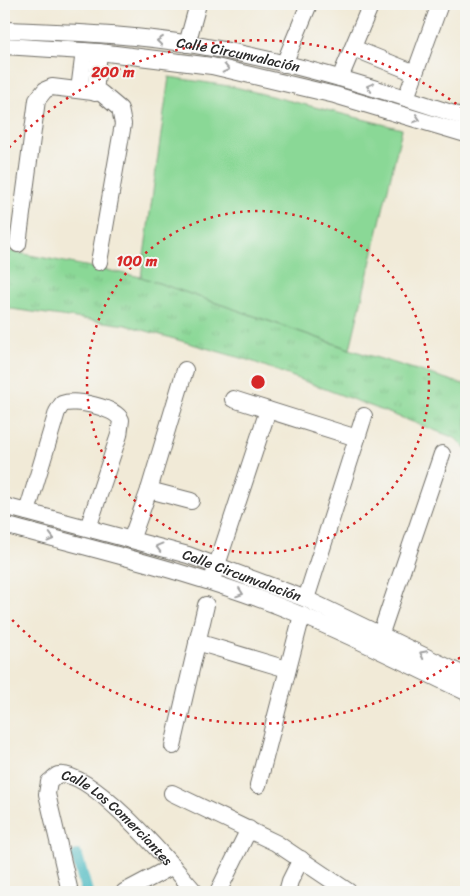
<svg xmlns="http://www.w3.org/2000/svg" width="470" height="896" font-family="Sriracha,sans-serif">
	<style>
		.grass { fill: #8ad896; stroke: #5a8260 }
		.park { fill: url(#park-tufts); stroke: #5a8260 }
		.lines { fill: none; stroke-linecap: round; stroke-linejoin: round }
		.canal { stroke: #4ab9c1; stroke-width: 12 }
		.minor-casing { stroke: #706e67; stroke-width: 18 }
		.minor { stroke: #fff; stroke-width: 16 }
		.oneway { stroke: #a0a0a0 }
		.ring { fill: none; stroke: #d62828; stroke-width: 2.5; stroke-dasharray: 2.5 5 }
		.labels { text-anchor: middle; stroke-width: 4; stroke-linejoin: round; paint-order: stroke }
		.street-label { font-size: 14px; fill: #2b2b2b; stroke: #f6f6f2 }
		.centre { fill: #d62828; stroke: #f6f6f2; stroke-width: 2.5 }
		.ring-label { font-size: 15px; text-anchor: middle; font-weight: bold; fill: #d62828; stroke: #f6f6f2; stroke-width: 4; stroke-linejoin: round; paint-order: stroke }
	</style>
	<defs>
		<pattern id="park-tufts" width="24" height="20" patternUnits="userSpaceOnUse" patternTransform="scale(1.25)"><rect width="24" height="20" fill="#8ad896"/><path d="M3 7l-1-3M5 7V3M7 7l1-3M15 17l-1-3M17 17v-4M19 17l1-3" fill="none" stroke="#77ba81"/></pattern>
	</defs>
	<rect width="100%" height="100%" fill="#f6f6f2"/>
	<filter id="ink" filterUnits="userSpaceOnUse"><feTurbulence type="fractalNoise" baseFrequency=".02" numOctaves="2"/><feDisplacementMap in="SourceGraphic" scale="10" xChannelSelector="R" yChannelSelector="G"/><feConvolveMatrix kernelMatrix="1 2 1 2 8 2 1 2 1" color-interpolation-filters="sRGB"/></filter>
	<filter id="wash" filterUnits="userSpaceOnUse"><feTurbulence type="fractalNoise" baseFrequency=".0096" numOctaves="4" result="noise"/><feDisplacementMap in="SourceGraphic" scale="20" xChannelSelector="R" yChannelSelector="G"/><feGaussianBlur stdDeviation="1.12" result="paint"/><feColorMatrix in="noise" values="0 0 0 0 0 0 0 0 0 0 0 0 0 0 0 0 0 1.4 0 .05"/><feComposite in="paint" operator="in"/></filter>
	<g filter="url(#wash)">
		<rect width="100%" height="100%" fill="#f1ead7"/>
		<path class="grass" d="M169 77 235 87 402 129 350 349 141 277Z"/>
		<path class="park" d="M4 250 141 277 355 351 466 385V449L455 438 251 361 126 325 4 308Z"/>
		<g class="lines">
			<path class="canal" d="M77 856 87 892"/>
		</g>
	</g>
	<g filter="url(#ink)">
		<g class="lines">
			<defs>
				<g id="minor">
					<path id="s1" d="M4 30C61 32 120 34 177 42 276 57 372 86 466 118"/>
					<path d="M187 44 198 4"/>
					<path d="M4 46 99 52 212 66 335 95 466 134"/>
					<path d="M353 48 415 73"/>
					<path d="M284 64 309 4"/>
					<path d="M340 78 371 4"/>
					<path d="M79 90 84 51"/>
					<path d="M95 93 99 52"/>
					<path d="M406 98 440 4"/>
					<path d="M18 244 37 100 45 90 52 87 101 93 120 109 123 124 99 262"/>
					<path d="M233 399 357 438"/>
					<path d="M149 490 191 501"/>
					<path id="s2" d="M4 506 188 555 306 599 466 676"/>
					<path d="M27 512 57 412 62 404C75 399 115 407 121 420L119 435 88 528"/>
					<path d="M4 525C104 552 205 575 301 615 357 638 411 666 466 692"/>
					<path d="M131 540 149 490 185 370"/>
					<path d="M214 574 268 410"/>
					<path d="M306 599 364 416"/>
					<path d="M381 633 442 454"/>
					<path d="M197 642 287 669"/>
					<path d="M173 746 206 605"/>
					<path d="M258 785 302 615"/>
					<path d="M172 793 276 843 349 892"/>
					<path id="s3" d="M70 892 47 794 49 782C52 780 55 776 58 775 91 768 174 868 195 892"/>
					<path d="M124 892 173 866"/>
					<path d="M218 892 249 829"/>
					<path d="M287 892 290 881 301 859"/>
				</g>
			</defs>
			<use href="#minor" class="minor-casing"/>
			<use href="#minor" class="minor"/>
		</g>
		<defs><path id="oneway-chevron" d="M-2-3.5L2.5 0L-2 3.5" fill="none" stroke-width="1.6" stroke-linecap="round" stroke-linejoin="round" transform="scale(1.25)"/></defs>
		<g class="oneway">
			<use href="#oneway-chevron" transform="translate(160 41) rotate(-174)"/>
			<use href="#oneway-chevron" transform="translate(226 69) rotate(13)"/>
			<use href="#oneway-chevron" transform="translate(370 87) rotate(-164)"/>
			<use href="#oneway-chevron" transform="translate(417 119) rotate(18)"/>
			<use href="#oneway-chevron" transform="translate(51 538) rotate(15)"/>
			<use href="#oneway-chevron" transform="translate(159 547) rotate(-165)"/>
			<use href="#oneway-chevron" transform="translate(240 593) rotate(19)"/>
			<use href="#oneway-chevron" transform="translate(423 654) rotate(-153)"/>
		</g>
	</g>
	<g class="ring">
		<circle cx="258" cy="382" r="171"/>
		<path d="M466 653A342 342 0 0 1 4 611M4 153A342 342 0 0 1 466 111"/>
	</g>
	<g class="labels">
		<g class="street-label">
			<text dy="5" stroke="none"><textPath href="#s1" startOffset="236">Calle Circunvalación</textPath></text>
			<text dy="5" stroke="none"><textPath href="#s2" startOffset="248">Calle Circunvalación</textPath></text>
			<text dy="5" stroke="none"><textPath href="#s3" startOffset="199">Calle Los Comerciantes</textPath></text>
		</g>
	</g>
	<circle cx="258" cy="382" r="8" class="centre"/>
	<g class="ring-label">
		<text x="113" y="77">200 m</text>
		<text x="137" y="266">100 m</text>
	</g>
	<rect width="470" height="896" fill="none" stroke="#f6f6f2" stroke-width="20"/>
</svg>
